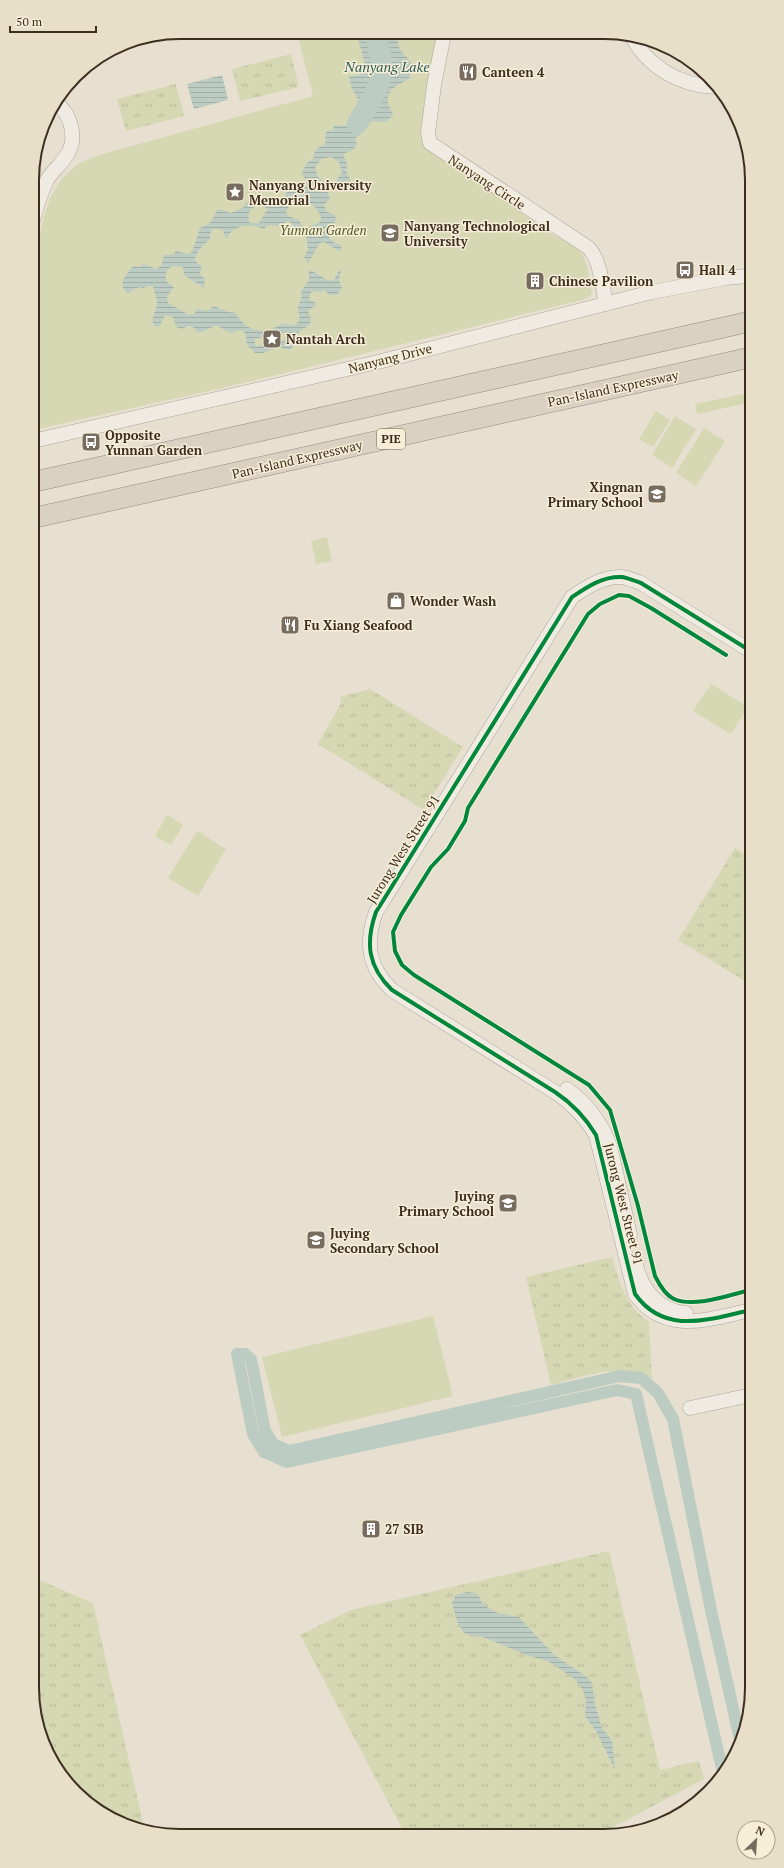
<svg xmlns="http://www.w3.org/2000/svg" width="784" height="1868" font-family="'PT Serif',serif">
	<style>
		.grass { fill: url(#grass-tufts) }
		.park { fill: #d6d7b3 }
		.water { fill: url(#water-rules); fill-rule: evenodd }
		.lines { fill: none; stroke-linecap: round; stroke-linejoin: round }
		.canal { stroke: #bcccc2; stroke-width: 12 }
		.river { stroke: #bcccc2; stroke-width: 21 }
		.minor-casing { stroke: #ada599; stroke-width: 15 }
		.highway-casing { stroke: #928b80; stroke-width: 21 }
		.minor { stroke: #efebe3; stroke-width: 14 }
		.highway { stroke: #dad1c2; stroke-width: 20 }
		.cycleway-casing { stroke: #f7eed8; stroke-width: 6 }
		.cycleway { stroke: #00873e; stroke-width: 4 }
		.labels { text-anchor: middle; stroke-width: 3; stroke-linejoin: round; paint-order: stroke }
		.shield { fill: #f7eed8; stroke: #756857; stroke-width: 1 }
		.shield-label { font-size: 12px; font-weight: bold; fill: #3d2e20 }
		.poi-label { font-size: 13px; font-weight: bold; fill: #3d2e20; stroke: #f7eed8; text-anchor: start }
		.street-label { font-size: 13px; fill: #3d2e20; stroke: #f7eed8 }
		.park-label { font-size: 13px; font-style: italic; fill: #4d5a26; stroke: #f7eed8 }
		.water-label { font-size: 14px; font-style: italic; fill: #2f5d5a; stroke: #f7eed8 }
		.rim { fill: none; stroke: #3d2e20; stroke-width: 2 }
	</style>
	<defs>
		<pattern id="grass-tufts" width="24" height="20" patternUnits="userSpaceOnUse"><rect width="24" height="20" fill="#d6d7b3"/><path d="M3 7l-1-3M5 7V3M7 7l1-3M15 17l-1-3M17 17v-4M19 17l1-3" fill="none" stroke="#b9b99a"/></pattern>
		<pattern id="water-rules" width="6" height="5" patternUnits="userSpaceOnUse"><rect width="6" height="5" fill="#bcccc2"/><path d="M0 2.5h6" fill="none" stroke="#a2b0a6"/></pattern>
	</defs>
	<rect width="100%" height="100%" fill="#e7e0d1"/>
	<path class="grass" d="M291 54 299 87 240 101 232 69Z
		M176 84 184 116 126 131 117 99Z
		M370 689 463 747 424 810 318 744 341 703 340 697Z
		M735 848 749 857 750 980 748 983 678 940Z
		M612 1257C619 1283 626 1306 649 1322L652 1379C615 1362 587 1376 551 1385L526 1277Z
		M609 1551 660 1770 699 1761 704 1779 606 1831 404 1832 300 1635 351 1610Z
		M37 1579 93 1603 145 1831 114 1821 76 1793 52 1762 37 1726Z"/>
	<path class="park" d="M297 33 437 34 430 151 554 235 577 248 583 255 587 266 592 294 586 299 227 387 33 430V267L44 216 51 196 62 178 78 164 99 155 313 96Z
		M748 393V403L697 414 695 404Z
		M656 411 670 420 653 447 639 439Z
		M675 416 696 429 672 468 652 455Z
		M704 428 725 441 696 486 676 473Z
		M327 537 332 561 316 564 311 541Z
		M711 684 748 707 731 734 693 711Z
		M167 815 183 825 171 845 155 836Z
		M197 831 226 849 198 896 168 878Z
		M433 1316 453 1396 282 1437 262 1357Z"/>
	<path class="water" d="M361 33H399C395 54 406 51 413 67L409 79C400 84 385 90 388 103 389 107 392 110 393 115L386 122 370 121 358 112 357 106 358 99 352 89 349 77 361 74 360 70 366 68 357 35Z
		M222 75 228 100 194 109 187 84Z
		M353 121 362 129 359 136 355 138 357 144 353 150 343 154 347 164 346 171 350 179 348 185H336L328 188 327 191 330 199 324 205 327 212 335 215 336 220 330 229 329 237 335 243 342 246 340 252 324 242 320 243 308 263 304 257 308 250 306 235 297 231 291 223 288 221 279 226 267 225 264 229C251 223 234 224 227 238L224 236V231L220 229H213L210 233V240C203 244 196 252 195 260L202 268 200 273 202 277 205 278 204 288 184 275 183 267 172 266C166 270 165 274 166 281L174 287 167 297 168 303 189 315 194 314 197 309 207 311 214 306 228 312 236 313C242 325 255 334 269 330 274 329 278 325 283 324 288 323 293 328 297 323 302 319 298 314 298 309 298 301 303 303 301 291L309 280V269L329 281 334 280 339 270 341 271 339 280 342 288 337 295H330L324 290 320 292 314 291 311 292 309 299 317 304 308 311C316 328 305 325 296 335 294 342 296 346 289 350L280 347 262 353H255L247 345C246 338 247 327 236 331 232 332 234 333 230 332 224 331 221 327 216 325L202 332H197L193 327 187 326 183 329C175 328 175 325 174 318L166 315C162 319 162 324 158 327L154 325C150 317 157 311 157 302 157 298 154 292 153 286H149L143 288 139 287 128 293C116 286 126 273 134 266L139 267 143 264 156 269 162 265 164 255H173L176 251 188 254 192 252 200 228 210 223 218 209 231 213 243 208 246 203 252 201H263L270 197 280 203 284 201 287 191 297 188 301 191C311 185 305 180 302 173L306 164 313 158 316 149 325 144 326 132 330 130 333 131 334 125 348 126ZM331 157 339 162 342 172 336 181 326 183 318 177 315 168 321 159ZM304 198 316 208 321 217 320 222 307 228 302 226 299 220 288 216 286 213 290 203ZM259 205 267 208V210L259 223H250C246 215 250 207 259 205ZM285 332 286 339 256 346 254 339Z
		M467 1592 474 1593 479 1596 482 1603 488 1608 498 1613 519 1617 553 1654 587 1677 592 1683 595 1704 602 1728 612 1741 615 1770 596 1731 585 1716 586 1702 583 1690 575 1679 548 1661 529 1656 483 1637 468 1635 463 1632 456 1619 452 1602 456 1595Z"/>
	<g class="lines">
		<path class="canal" d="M723 1773 636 1394 617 1390 287 1462 264 1452 253 1434 237 1354H245L251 1359 265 1431 273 1444 289 1451 620 1376 641 1378 658 1393 673 1419 712 1615 741 1744"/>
		<path class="river" d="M357 124C367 107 381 88 382 67 382 56 376 45 376 33"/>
		<defs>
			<path id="minor" d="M444 34 434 85 428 133 430 143 589 248C601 262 602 286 606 304
				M631 35C648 68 681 86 717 87
				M32 224C36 209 40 194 47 180 53 170 63 163 68 153 77 138 71 113 56 103
				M33 441 382 361 652 292 726 278 747 276
				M749 650 641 583C635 581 628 578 622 577 603 576 587 587 572 597L376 912C365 943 368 967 392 990L555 1092C573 1104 585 1117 596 1135L635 1294C665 1336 709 1319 751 1310
				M567 1089C588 1104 601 1122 610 1146L630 1235
				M636 1265C642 1290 659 1311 686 1313
				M690 1408 751 1395"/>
			<path id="highway" d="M33 482 748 322
				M33 518 748 358"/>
		</defs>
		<use href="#minor" class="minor-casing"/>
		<use href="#highway" class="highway-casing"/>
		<use href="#minor" class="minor"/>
		<use href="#highway" class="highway"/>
		<defs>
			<path id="cycleway" d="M749 650 641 583C635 581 628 578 622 577 603 576 587 587 572 597L376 912C365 943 368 967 392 990L555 1092C573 1104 585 1117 596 1135L635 1294C665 1336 709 1319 751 1310
				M726 655 651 608 629 596 619 595 600 604 588 614 468 808 465 821 448 849 431 867 401 915 393 932 395 951 402 965 414 975 589 1085 610 1110 638 1206 655 1276C659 1284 665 1295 674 1299 694 1308 730 1295 750 1290"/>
		</defs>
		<use href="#cycleway" class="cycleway-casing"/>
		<use href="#cycleway" class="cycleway"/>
	</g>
	<defs>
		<symbol id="restaurant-square" viewBox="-11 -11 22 22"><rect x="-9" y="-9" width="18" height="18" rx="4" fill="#786c5e" stroke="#f7eed8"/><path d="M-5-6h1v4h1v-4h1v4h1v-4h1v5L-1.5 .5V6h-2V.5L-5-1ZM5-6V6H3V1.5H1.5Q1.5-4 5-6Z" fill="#fff"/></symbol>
		<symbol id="sight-square" viewBox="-11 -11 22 22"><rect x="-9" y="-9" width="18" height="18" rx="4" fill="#786c5e" stroke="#f7eed8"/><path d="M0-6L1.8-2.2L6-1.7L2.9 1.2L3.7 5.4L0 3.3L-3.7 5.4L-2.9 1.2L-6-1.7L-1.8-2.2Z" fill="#fff"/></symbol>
		<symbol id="university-square" viewBox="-11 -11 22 22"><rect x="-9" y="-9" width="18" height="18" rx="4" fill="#786c5e" stroke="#f7eed8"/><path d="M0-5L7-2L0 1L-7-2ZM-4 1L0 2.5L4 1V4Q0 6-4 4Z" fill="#fff"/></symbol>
		<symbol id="bus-square" viewBox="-11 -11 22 22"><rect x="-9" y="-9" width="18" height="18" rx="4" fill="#786c5e" stroke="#f7eed8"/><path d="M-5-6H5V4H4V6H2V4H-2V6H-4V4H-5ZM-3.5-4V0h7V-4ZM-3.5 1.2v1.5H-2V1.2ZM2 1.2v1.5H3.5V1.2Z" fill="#fff"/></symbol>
		<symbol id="building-square" viewBox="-11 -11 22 22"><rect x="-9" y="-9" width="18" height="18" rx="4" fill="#786c5e" stroke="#f7eed8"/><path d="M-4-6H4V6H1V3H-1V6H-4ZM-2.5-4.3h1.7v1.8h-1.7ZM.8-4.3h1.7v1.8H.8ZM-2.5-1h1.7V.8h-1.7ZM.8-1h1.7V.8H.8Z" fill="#fff"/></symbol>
		<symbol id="school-square" viewBox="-11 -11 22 22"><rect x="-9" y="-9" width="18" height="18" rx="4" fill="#786c5e" stroke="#f7eed8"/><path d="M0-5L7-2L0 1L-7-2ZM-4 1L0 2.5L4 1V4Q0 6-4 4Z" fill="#fff"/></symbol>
		<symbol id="shop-square" viewBox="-11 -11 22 22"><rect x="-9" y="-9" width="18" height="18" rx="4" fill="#786c5e" stroke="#f7eed8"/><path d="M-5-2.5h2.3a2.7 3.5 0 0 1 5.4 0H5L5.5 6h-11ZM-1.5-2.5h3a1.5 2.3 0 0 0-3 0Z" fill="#fff"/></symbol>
	</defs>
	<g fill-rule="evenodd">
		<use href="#restaurant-square" x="457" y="61" width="22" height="22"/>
		<use href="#sight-square" x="224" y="181" width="22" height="22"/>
		<use href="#university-square" x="379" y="222" width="22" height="22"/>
		<use href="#bus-square" x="674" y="259" width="22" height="22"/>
		<use href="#building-square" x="524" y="270" width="22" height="22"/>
		<use href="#sight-square" x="261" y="328" width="22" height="22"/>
		<use href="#bus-square" x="80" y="431" width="22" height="22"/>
		<use href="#school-square" x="646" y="483" width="22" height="22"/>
		<use href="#shop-square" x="385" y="590" width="22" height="22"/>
		<use href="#restaurant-square" x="279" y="614" width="22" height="22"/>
		<use href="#school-square" x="497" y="1192" width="22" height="22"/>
		<use href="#school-square" x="305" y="1229" width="22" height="22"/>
		<use href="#building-square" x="360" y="1518" width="22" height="22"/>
	</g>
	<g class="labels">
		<rect class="shield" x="377" y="429" width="28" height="20" rx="3"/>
		<g class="shield-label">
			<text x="391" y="443">PIE</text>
		</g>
		<g class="poi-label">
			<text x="482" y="77">Canteen 4</text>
			<text x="249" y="190">Nanyang University<tspan x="249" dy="15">Memorial</tspan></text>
			<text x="404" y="231">Nanyang Technological<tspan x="404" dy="15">University</tspan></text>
			<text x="699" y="275">Hall 4</text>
			<text x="549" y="286">Chinese Pavilion</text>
			<text x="286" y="344">Nantah Arch</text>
			<text x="105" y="440">Opposite<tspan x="105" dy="15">Yunnan Garden</tspan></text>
			<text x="643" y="492" text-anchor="end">Xingnan<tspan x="643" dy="15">Primary School</tspan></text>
			<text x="410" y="606">Wonder Wash</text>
			<text x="304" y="630">Fu Xiang Seafood</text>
			<text x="494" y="1201" text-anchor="end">Juying<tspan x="494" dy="15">Primary School</tspan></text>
			<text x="330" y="1238">Juying<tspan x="330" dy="15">Secondary School</tspan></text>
			<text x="385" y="1534">27 SIB</text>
		</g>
		<g class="street-label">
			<text transform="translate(487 182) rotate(33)" y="5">Nanyang Circle</text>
			<text transform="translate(390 358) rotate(-14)" y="5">Nanyang Drive</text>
			<text transform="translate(613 388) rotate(-12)" y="5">Pan-Island Expressway</text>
			<text transform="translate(297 459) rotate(-13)" y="5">Pan-Island Expressway</text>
			<text transform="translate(403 849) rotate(-58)" y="5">Jurong West Street 91</text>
			<text transform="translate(624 1204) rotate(76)" y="5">Jurong West Street 91</text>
		</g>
		<g class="park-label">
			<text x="323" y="235">Yunnan Garden</text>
		</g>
		<g class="water-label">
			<text x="387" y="72">Nanyang Lake</text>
		</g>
	</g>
	<path d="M0 0H784V1868H0ZM180 39H604A141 141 0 0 1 745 180V1688A141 141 0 0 1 604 1829H180A141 141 0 0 1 39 1688V180A141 141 0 0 1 180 39Z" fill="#e8dfc9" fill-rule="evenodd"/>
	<path class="rim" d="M180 39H604A141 141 0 0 1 745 180V1688A141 141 0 0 1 604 1829H180A141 141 0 0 1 39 1688V180A141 141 0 0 1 180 39Z"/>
	<g transform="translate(756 1840) rotate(25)"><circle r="19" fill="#f7eed8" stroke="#ada18e"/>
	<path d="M0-3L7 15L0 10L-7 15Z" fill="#786c5e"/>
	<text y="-6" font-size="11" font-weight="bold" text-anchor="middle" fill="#3d2e20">N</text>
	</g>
	<path d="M10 26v6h86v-6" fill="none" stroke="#3d2e20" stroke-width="2"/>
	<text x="16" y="26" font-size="12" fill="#3d2e20" stroke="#f7eed8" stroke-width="3" paint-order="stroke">50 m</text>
</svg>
